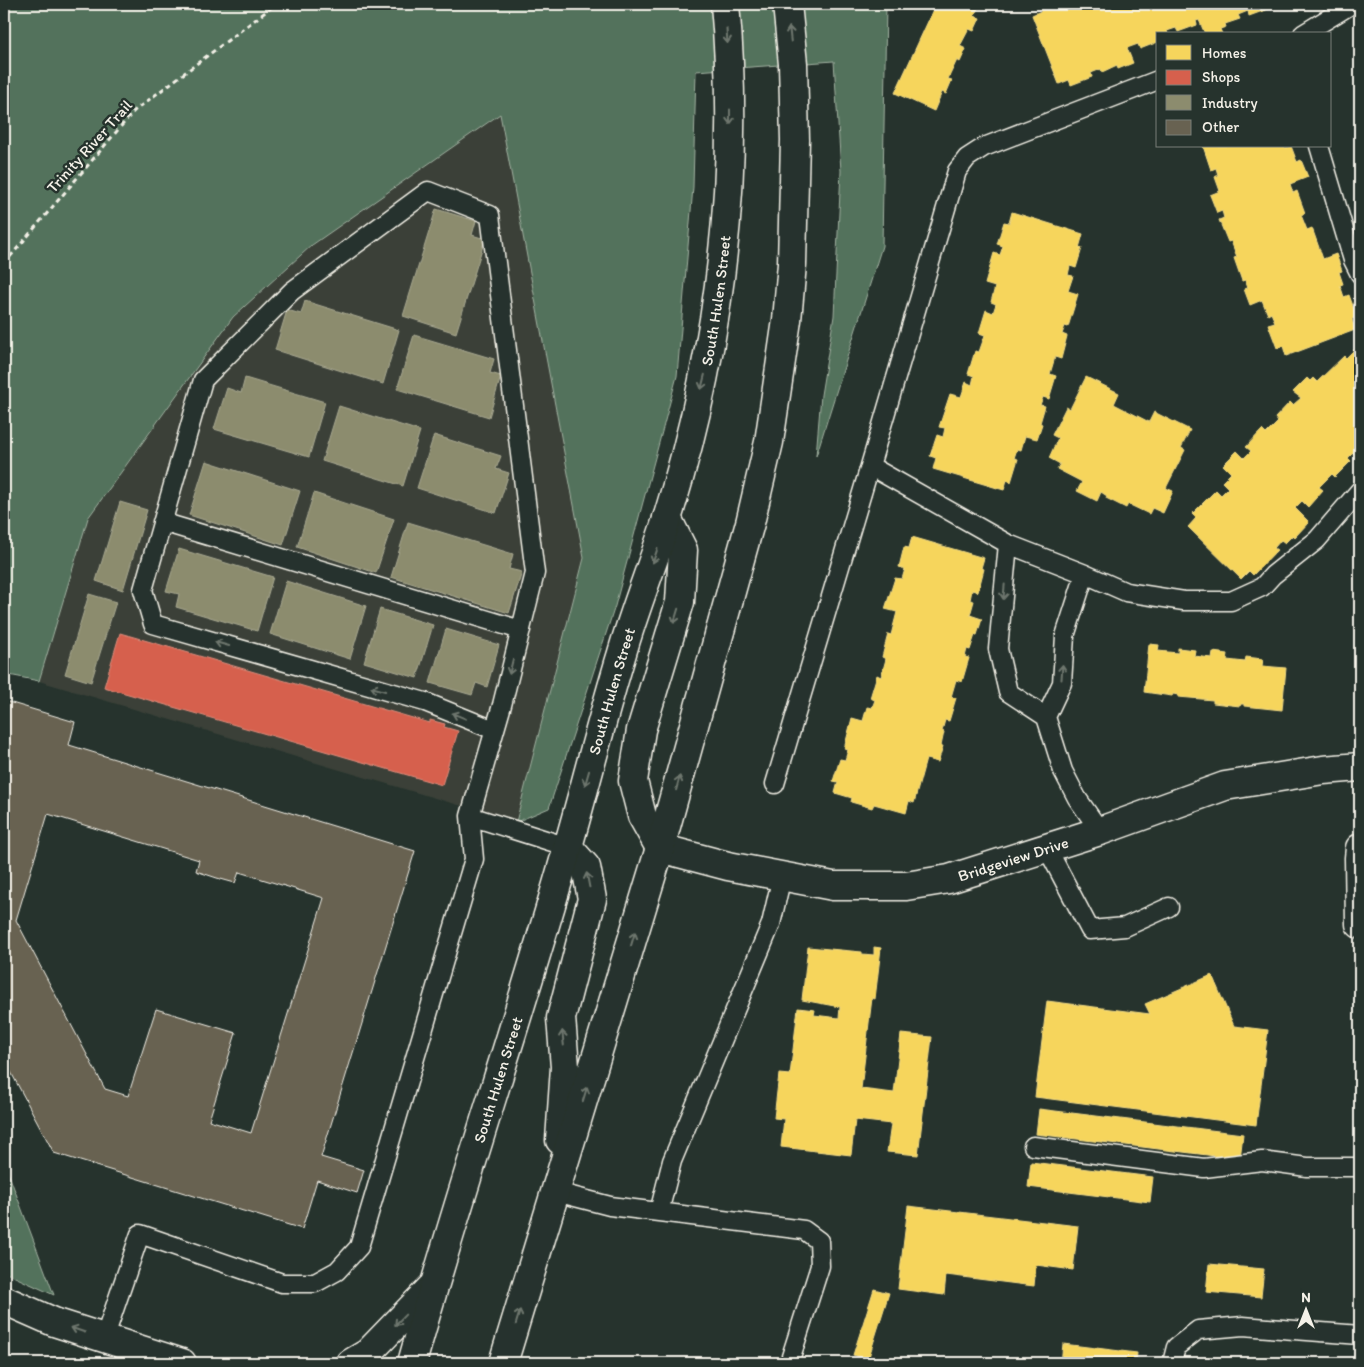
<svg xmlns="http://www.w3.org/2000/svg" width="1364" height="1367" font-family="Itim,sans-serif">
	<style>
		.built { fill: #3a4138 }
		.green { fill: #52725c; stroke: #a3b2a2 }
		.homes { fill: #f6d55c; stroke: #f5dd86 }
		.shops { fill: #d6604d; stroke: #df8c7c }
		.industry { fill: #8c8c6e; stroke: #abaa93 }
		.building { fill: #686251; stroke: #f4f1e8; fill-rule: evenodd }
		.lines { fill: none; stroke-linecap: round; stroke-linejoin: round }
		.service-casing { stroke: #f4f1e8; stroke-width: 21 }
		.minor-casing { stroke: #f4f1e8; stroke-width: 31 }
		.tertiary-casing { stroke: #f4f1e8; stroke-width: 31 }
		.secondary-casing { stroke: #f4f1e8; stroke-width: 31 }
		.path { stroke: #f4f1e8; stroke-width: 3; stroke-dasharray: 5 4; stroke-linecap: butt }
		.service { stroke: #26332d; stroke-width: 18 }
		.minor { stroke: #26332d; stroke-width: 28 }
		.tertiary { stroke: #26332d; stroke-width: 28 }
		.secondary { stroke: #26332d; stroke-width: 28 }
		.oneway { stroke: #6e766e }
		.labels { text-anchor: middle; stroke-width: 5; stroke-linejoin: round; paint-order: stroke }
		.street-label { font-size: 16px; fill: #f4f1e8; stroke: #26332d }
	</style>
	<rect width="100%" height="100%" fill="#26332d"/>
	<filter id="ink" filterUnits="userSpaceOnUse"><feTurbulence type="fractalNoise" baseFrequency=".02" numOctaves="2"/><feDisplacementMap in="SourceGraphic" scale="10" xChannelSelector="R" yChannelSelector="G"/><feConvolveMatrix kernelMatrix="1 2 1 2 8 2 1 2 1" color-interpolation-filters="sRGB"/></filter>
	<g filter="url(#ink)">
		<path class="built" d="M501 113 584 558 516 822 39 681 88 518 233 317 312 245Z"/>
		<path class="green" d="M4 4H886L882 246 816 456 821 395 834 316 841 171 834 61 696 71 693 187 677 376 615 606 549 808 516 822 584 558 500 114 312 245 233 317 88 518 39 681 4 674Z
			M4 1165 9 1175 54 1295 4 1272Z"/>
		<path class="homes" d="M936 4H980L974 16 980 18 974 31 969 29 960 46 966 49 960 62 957 60 948 79 952 80 946 94 942 92 934 111 895 93Z
			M1048 4H1269L1271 8 1249 16 1248 11 1238 15 1240 19 1225 24 1226 27 1220 29 1222 34H1205L1199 20 1196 21 1197 25 1178 32 1176 28 1167 31 1168 34H1158V42L1140 49 1138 44 1127 48 1133 63 1118 69 1117 65 1102 72 1101 69 1091 73 1092 77 1071 85 1069 80 1059 84 1032 15 1041 11 1040 7Z
			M1203 146H1285V148L1291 146 1297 162 1301 160 1308 177 1290 184 1293 193 1297 191 1305 213 1301 215 1307 230 1312 228 1323 259 1336 254 1342 271 1339 272 1343 284 1340 285 1344 297 1349 295 1357 317 1352 319 1355 330 1286 356 1283 346 1277 348 1268 324 1275 322 1271 313 1268 315 1262 300 1250 305 1244 289 1248 288 1245 280 1242 281 1234 258 1237 257 1231 241 1228 242 1219 220 1224 218 1222 211 1217 213 1210 195 1220 191 1215 177 1218 175 1216 168 1211 170Z
			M1012 212 1083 234 1079 248H1082L1076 268 1070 266 1068 275 1073 276 1068 291 1078 294 1068 327 1065 326 1062 334 1067 336 1061 359 1055 357 1050 374 1056 376 1049 399 1043 397 1040 405 1045 406 1040 423 1042 424 1037 439 1025 436 1021 450 1017 449 1014 458 1018 459 1011 482 1007 480 1004 490 933 469 936 458 930 456 937 435 943 437 945 428 939 427 950 394 961 397 966 382 972 385 974 376 968 374 975 351 979 352 985 335 979 333 986 310 993 313 996 304 991 302 995 287 985 284 994 253 1000 255 1003 246 997 244 1004 222 1009 223Z
			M1357 347 1360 350V461L1353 453 1348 458 1351 461 1335 477 1332 474 1319 487 1323 490 1308 507 1302 501 1295 508 1309 522 1295 537 1293 535 1285 543 1281 540 1274 548 1277 550 1253 575 1249 571 1241 579 1188 527 1196 518 1192 514 1216 490 1221 495 1228 488 1222 482 1231 473 1223 465 1237 451 1244 458 1251 451 1246 447 1262 430 1266 434 1278 422 1275 418 1290 402 1293 405 1301 398 1293 392 1307 378 1310 381 1313 378 1317 382 1344 356 1346 358Z
			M1086 377 1119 393 1114 404 1149 422 1154 412 1190 430 1181 448 1185 450 1166 488 1173 491 1163 513 1152 508 1149 514 1128 504 1126 508 1106 498 1107 496 1101 492 1097 501 1077 491 1082 482 1057 469 1060 464 1049 458 1058 438 1052 435 1066 407 1070 409Z
			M912 537 984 558 981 568 984 569 978 592 972 590 970 600 974 601 970 615 982 619 977 635H975L970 650 967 649 965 657 969 658 962 682 956 680 951 697 956 698 949 721 945 720 942 731 944 732 941 746H943L938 762 926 759 914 803 909 801 906 813 874 804 872 808 851 802 852 798 835 793 838 782 833 781 840 759 845 760 848 750 844 749 852 718 863 721 867 707 872 708 875 700 870 698 877 675 881 677 886 659 882 657 888 634 891 635 897 612 885 609 895 578 902 579 905 569 899 567 904 547 909 548Z
			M1149 644 1159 645 1158 651 1178 653V648L1195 650 1194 656 1212 658 1213 652 1228 654 1227 660 1245 662 1246 657 1263 659 1262 666 1286 668 1282 710 1244 706V704H1241L1240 706 1213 703V700L1178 697V695L1173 694 1172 696 1144 692Z
			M808 947 862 952V954L874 955V947L881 948 875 999 872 998 861 1089 894 1093 901 1034 932 1037 918 1155 887 1152 891 1124 855 1120 851 1155 781 1147 784 1119 774 1118 779 1074 790 1075 798 1008 815 1010 814 1015 839 1018 840 1007 802 1000Z
			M1212 975 1234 1026 1268 1030 1256 1125 1035 1097 1047 1001 1150 1014 1145 1004Z
			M1039 1109 1243 1134 1240 1159 1036 1134Z
			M1031 1162 1153 1177 1150 1202 1028 1187Z
			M908 1206 1078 1226 1073 1270 1036 1265 1034 1286 946 1275 944 1295 898 1289Z
			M1209 1264 1264 1269 1261 1297 1206 1292Z
			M874 1289 889 1293 868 1360 853 1355Z
			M1063 1344 1137 1353 1136 1363H1061Z"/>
		<path class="shops" d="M120 633 430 723V720L445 724 444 727 458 731 442 785 104 687Z"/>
		<path class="industry" d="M436 209 476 221 472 235 485 239 456 333 403 316Z
			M305 301 399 330 383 384 275 350 287 310 301 314Z
			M414 335 494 359 490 373 501 376 489 417 397 389Z
			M245 378 325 402 309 457 214 429 227 388 241 393Z
			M339 406 420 431 403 486 322 461Z
			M434 435 501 456 496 469 509 473 496 513 417 488Z
			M206 461 300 491 283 545 189 515Z
			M314 493 394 519 376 573 297 547Z
			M120 502 147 510 123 590 96 581Z
			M408 522 513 554 509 569 522 572 509 613 391 577Z
			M179 549 273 577 257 631 176 607 179 594 166 591Z
			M286 581 366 606 350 659 270 634Z
			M89 594 116 602 91 682 65 674Z
			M380 609 433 625 417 678 364 662Z
			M446 629 499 645 487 687 476 683 472 695 430 683Z"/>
		<path class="building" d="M5 701 75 722 69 745 415 851 321 1157 364 1170 357 1193 317 1180 302 1229 54 1153 4 1059V706ZM48 814 199 860 196 871 217 878 235 883 239 872 324 898 251 1133 209 1120 236 1033 156 1009 128 1096 105 1089 16 920Z"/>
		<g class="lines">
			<defs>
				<path id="service" d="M1303 34 1352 4
					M1158 80 984 147 967 158 957 171 870 466 1008 544 1085 574 1126 592 1184 601H1231L1262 587 1273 575 1317 540 1360 490
					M1319 146 1353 260 1360 274
					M162 522 521 630
					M1008 544 998 649 1008 692 1046 717 1063 771 1077 798 1100 831
					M1046 717 1062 683 1065 636 1085 574
					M494 730 425 702 153 624 143 590 203 380 292 291 428 191 490 215 535 573 502 705 470 816 568 847
					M775 784 870 466
					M1047 848 1090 930 1125 927 1169 907
					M1033 1146 1204 1168 1262 1161 1307 1167H1360
					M556 1192 610 1206 804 1230 819 1241 820 1266 789 1363
					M659 1212 672 1161 771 924 782 876
					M104 1339 140 1234 282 1283H315L337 1271 359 1247 474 859 470 816
					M1172 1363 1176 1347 1198 1330 1243 1326 1360 1335"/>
				<g id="minor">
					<path id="s1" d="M660 848 728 866 833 886H906L949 879 1100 831 1225 786 1323 770 1360 767"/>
				</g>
				<path id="tertiary" d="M1360 848 1359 858 1360 924
					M4 1300 54 1322 182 1363"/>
				<g id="secondary">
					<path d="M660 848 642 816 633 781 641 730 680 602 683 550 667 518"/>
					<path d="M560 1140 565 1067 561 1018 592 899 586 867 568 847"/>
					<path d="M351 1363 368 1353 431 1288"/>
					<path id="s2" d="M412 1363C460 1191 518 1022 567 850 586 784 602 718 622 653 635 608 653 564 667 519 719 352 741 178 725 4"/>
					<path d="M503 1363 660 848 750 523 769 442 787 320 792 264 795 140 793 64 787 4"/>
				</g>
			</defs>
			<use href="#service" class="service-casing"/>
			<use href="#minor" class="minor-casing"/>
			<use href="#tertiary" class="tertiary-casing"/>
			<use href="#secondary" class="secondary-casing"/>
			<path class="path" d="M4 264 134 111 276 4"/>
			<use href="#service" class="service"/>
			<use href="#minor" class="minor"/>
			<use href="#tertiary" class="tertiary"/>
			<use href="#secondary" class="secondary"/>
		</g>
		<defs><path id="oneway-shaft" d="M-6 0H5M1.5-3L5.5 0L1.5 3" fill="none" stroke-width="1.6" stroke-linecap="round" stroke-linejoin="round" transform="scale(1.25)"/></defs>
		<g class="oneway">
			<use href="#oneway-shaft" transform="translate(790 34) rotate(-96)"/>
			<use href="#oneway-shaft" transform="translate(727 36) rotate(86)"/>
			<use href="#oneway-shaft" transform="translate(730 117) rotate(90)"/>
			<use href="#oneway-shaft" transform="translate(703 382) rotate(104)"/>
			<use href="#oneway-shaft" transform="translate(655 556) rotate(109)"/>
			<use href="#oneway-shaft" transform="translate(1004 592) rotate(95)"/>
			<use href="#oneway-shaft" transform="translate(676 616) rotate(107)"/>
			<use href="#oneway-shaft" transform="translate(222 644) rotate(-164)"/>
			<use href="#oneway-shaft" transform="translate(511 667) rotate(104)"/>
			<use href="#oneway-shaft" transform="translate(1062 672) rotate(-86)"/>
			<use href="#oneway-shaft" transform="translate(378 689) rotate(-164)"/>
			<use href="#oneway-shaft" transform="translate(459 716) rotate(-158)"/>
			<use href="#oneway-shaft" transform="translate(587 778) rotate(106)"/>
			<use href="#oneway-shaft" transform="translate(678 783) rotate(-75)"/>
			<use href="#oneway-shaft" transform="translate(588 880) rotate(-101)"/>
			<use href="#oneway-shaft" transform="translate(633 939) rotate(-73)"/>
			<use href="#oneway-shaft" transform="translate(563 1038) rotate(-96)"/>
			<use href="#oneway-shaft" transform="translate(585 1094) rotate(-73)"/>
			<use href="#oneway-shaft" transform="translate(518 1317) rotate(-73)"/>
			<use href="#oneway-shaft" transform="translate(400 1320) rotate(134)"/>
			<use href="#oneway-shaft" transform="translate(78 1330) rotate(-161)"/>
		</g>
	</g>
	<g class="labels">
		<g class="street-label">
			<text transform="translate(89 146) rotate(-48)" y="6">Trinity River Trail</text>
			<text dy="6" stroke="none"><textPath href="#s2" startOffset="1106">South Hulen Street</textPath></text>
			<text dy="6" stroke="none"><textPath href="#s2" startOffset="701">South Hulen Street</textPath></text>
			<text dy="6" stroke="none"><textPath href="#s1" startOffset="361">Bridgeview Drive</textPath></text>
			<text dy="6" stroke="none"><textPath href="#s2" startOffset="296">South Hulen Street</textPath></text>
		</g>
	</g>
	<rect width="1364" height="1367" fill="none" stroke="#26332d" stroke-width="20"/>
	<rect x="10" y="10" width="1344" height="1347" fill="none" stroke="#f4f1e8" stroke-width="2" filter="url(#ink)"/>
	<rect x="1156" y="32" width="175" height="115" fill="#26332d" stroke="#787f78"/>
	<rect x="1166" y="45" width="25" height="15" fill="#f6d55c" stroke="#787f78"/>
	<text x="1202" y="58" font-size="15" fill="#f4f1e8">Homes</text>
	<rect x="1166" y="70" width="25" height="15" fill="#d6604d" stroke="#787f78"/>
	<text x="1202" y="82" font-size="15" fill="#f4f1e8">Shops</text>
	<rect x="1166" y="95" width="25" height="15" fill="#8c8c6e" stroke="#787f78"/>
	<text x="1202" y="108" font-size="15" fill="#f4f1e8">Industry</text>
	<rect x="1166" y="120" width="25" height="15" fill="#686251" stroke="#787f78"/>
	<text x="1202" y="132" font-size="15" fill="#f4f1e8">Other</text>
	<g transform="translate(1306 1310)" stroke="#26332d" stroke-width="4" paint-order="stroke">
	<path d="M0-4L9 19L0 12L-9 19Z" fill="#f4f1e8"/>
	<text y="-8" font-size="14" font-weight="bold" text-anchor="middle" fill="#f4f1e8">N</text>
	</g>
</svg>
